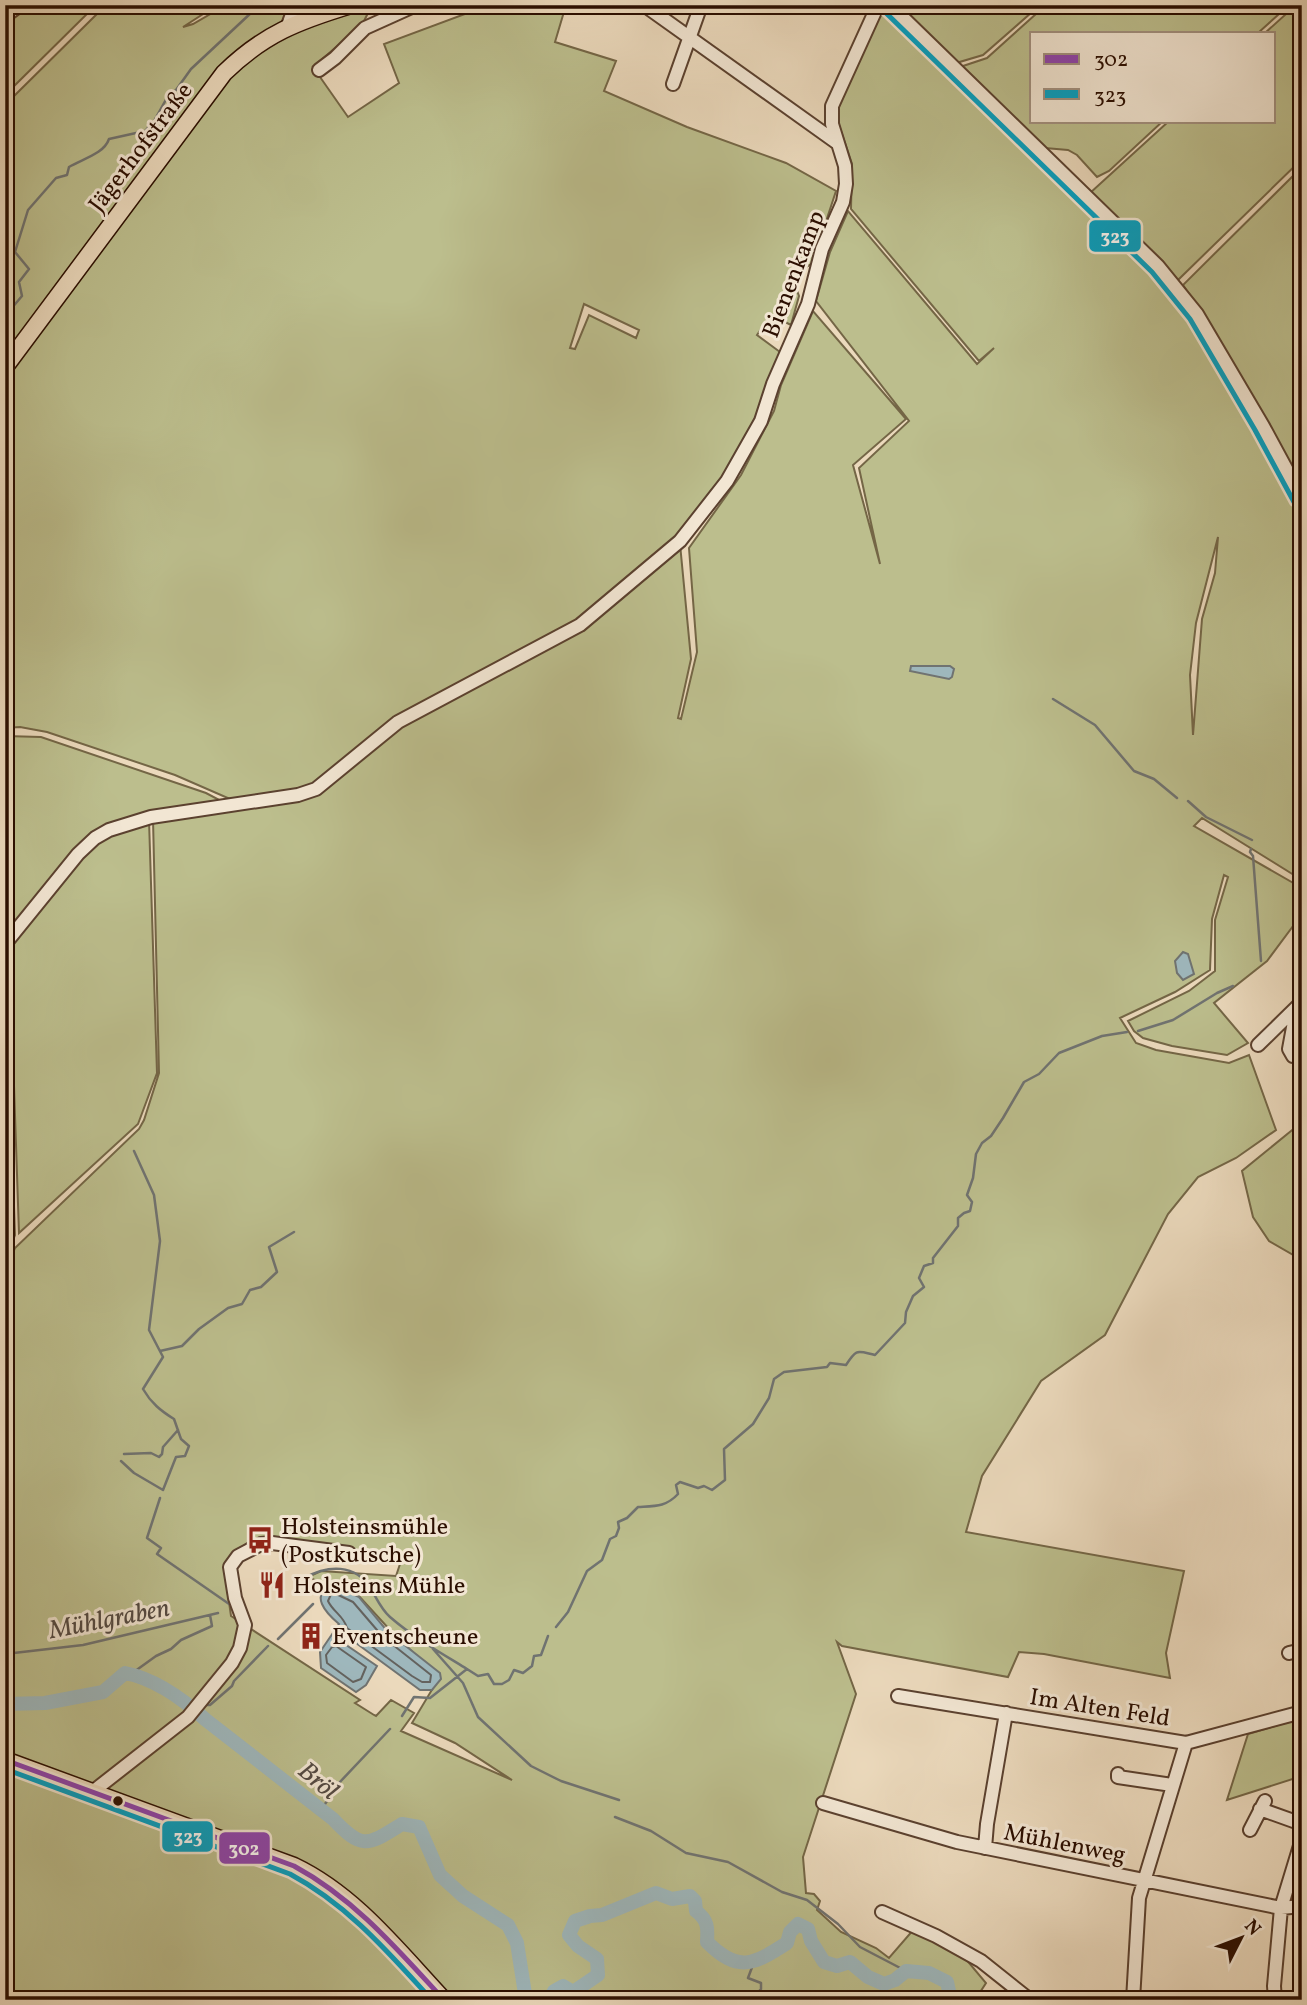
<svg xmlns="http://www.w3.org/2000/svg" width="1307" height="2005" font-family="Vollkorn,serif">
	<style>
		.green { fill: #bcbe8d; stroke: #746646; stroke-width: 2; fill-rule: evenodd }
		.water { fill: #9eb7bc; stroke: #707371; stroke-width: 2 }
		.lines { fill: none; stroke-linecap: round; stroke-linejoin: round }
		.shore { stroke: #64625e; stroke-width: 2 }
		.stream { stroke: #707371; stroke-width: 2.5 }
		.river { stroke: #9eb7bc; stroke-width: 14 }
		.minor-casing { stroke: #5b412f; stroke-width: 16 }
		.major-casing { stroke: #2b0e00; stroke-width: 19 }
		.minor { stroke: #f2e6d3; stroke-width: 12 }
		.major { stroke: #ebd9bc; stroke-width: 16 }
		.bus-1-casing { stroke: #f2e6d3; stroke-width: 10 }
		.bus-2-casing { stroke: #f2e6d3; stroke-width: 10 }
		.bus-1 { stroke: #8e44ad; stroke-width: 5 }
		.bus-2 { stroke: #02a1c4; stroke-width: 5 }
		.bus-dot { fill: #2b0e00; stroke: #f2e6d3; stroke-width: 2.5 }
		.labels { text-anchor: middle; stroke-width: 6; stroke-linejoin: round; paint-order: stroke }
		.street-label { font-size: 24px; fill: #2b0e00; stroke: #f2e6d3 }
		.poi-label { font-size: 24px; fill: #2b0e00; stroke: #f2e6d3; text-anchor: start }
		.water-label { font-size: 26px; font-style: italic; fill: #534942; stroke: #f2e6d3 }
		.line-badge { stroke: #f2e6d3; stroke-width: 2.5 }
		.badge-label { font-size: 19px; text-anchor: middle; font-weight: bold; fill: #fff }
	</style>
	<rect width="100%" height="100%" fill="#ebd9bc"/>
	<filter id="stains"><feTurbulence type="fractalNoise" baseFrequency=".00286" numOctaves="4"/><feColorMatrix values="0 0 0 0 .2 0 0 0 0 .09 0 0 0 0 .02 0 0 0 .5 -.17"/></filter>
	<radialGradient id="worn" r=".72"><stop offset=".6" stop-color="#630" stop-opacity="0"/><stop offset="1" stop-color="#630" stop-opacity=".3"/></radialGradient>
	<path class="green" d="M26 5H96L5 95V20Z
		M120 5H217L183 27 193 24 226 5H372L362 25 313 67 348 117 399 83 384 44 489 5H566L555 42 616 61 604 91 687 127 786 163 836 191 812 264 791 274 799 296 791 325 771 315 757 335 780 352 756 416 729 470 677 542 574 626 396 718 313 786 246 800 230 799 175 775 47 732 20 727 5 728V105L104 7ZM584 304 639 330 636 338 589 315 575 349 570 348Z
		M880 5H888L1165 281 1191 314 1263 435 1302 509V880L1202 818 1194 826 1302 888V914L1267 961 1214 1003 1248 1043 1227 1055 1172 1046 1143 1038 1134 1031 1128 1021 1189 991 1215 971V920L1228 877 1224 875 1212 919 1210 970 1175 992 1120 1018 1136 1043 1156 1050 1229 1063 1249 1055 1276 1130 1236 1158 1198 1177 1168 1214 1105 1335 1041 1381 982 1476 966 1532 1184 1571 1166 1653 1170 1678 1044 1654 1019 1652 1008 1677 842 1646 837 1642 856 1694 803 1857 806 1893 814 1894 820 1901 817 1910 841 1932 876 1948 889 1958 914 1929 965 1958 986 1983 975 2000H453L395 1937 345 1895 5 1753V1273L15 1248 139 1129 144 1120 159 1073 153 819 297 799 399 724 577 631 680 544 691 659 678 718 681 719 697 652 689 548 741 475 774 411 781 385 813 311 906 419 853 465 880 564 859 468 909 421 816 301 830 252 848 211 977 364 994 348 979 361 851 209 852 164 837 119 836 106ZM1218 537 1215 573 1202 619 1193 735 1190 675 1196 623ZM252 1539 402 1558 396 1576 321 1571 308 1577 352 1597 359 1596 390 1630 439 1678 412 1723 455 1743 512 1780 401 1731 414 1713 391 1700 376 1716 374 1715 355 1703 360 1700 231 1616 227 1588 228 1559Z
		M912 5H1040L983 55 956 63 906 12Z
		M1046 5H1289L1258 33H1032V121H1163L1109 171 1097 177 1077 155 1068 150 1045 148 960 67 987 58Z
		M1296 5H1302V159L1178 280 1090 193 1169 121H1274V33H1265Z
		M1302 167V490L1203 314 1183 285Z
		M5 736 41 737 206 793 227 804 102 829 5 938Z
		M149 820 157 1073 138 1124 19 1233 12 1027 5 1008V949L79 858 105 836Z
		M5 1020 8 1033 15 1235 5 1261Z
		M1302 1122V1260L1269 1241 1253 1217 1242 1171Z
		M1302 1718V1776L1227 1800 1248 1734Z
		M5 1768 262 1861 310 1882 349 1910 437 2000H5Z"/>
	<path class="water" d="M911 666H950L954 669 952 677 949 679 910 671Z
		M1183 952 1188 954 1194 974 1183 980 1177 973 1175 961Z
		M332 1584 359 1597 388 1632 440 1673 441 1679 432 1690H420L341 1632 336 1638 377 1666 366 1685 356 1692 321 1668 320 1652 339 1624C326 1613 309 1595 332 1584Z"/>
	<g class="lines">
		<path class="shore" d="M332 1592 353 1602 383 1637 431 1675 430 1682H422L412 1676 347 1628C344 1616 333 1612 328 1601Z
			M336 1646 366 1667 361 1679 353 1682 327 1663 326 1655 332 1647Z"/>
		<path class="stream" d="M5 316 22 296 19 282 29 269 15 252 28 210 56 178 67 175 69 167C82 159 104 154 109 139L145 131 154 121 168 96 176 90 191 69 252 12 266 5
			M1053 699 1095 725 1134 771 1154 779 1177 798
			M1188 801 1206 817 1252 840
			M1251 849 1250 852 1253 856 1261 961
			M1138 1031 1173 1020 1217 993 1233 986
			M160 1351 182 1346 199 1329 228 1308 242 1304 250 1290 261 1287 277 1272 269 1247 294 1232
			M124 1454 151 1453 159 1457 162 1454 163 1447 178 1430
			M121 1461 134 1473 163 1490 176 1457 185 1456 189 1446 181 1439 174 1419C161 1411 151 1403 143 1389L163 1357 149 1330 160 1241 154 1195 134 1151
			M160 1498 147 1538 161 1548 157 1554 232 1606
			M304 1578C328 1565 355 1563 371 1589 377 1599 381 1609 390 1617 413 1637 441 1653 467 1669
			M556 1627 568 1612 587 1571 602 1560 610 1539 616 1536 619 1528 618 1522 627 1518 638 1507C655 1506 666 1507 678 1494L676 1485 680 1482 698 1488 704 1486 712 1490 725 1480 724 1449 753 1424 769 1398 774 1379 784 1372 827 1367 830 1363 846 1365C857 1348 857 1351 875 1355L905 1323 906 1312 913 1296 924 1287 919 1278 924 1266 933 1263V1258L958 1226V1218L964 1213 970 1211 972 1202 967 1195 973 1178 976 1154 982 1143 991 1136 1003 1118 1024 1082 1039 1074 1059 1053 1102 1036 1127 1032
			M278 1639 313 1604
			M433 1649 463 1683 478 1717 531 1766 561 1781 619 1800
			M5 1654 83 1645 218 1613
			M131 1674 156 1656 171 1649 181 1640 212 1626 210 1615
			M204 1705H210L232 1686 234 1681 268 1646
			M402 1716 414 1697 430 1698 467 1669 478 1676 488 1674 494 1684H502L509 1680 514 1670 523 1673 532 1666 534 1656 541 1655 548 1636
			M321 1810 339 1783 390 1729
			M615 1817 651 1831 686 1853 728 1862 782 1892 807 1900 838 1924 860 1947 906 1971
			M754 1962 748 1978 761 1983V1989L754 1997 759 2000"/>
		<path class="river" d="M5 1704 45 1703 103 1692 125 1673C156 1679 183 1699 206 1720L333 1819C363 1851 368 1845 402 1824L419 1827 440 1875 463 1896 508 1925 517 1943 526 2000
			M550 2000 554 1991 563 1986 573 1992 598 1975 597 1959 578 1946 569 1935 575 1921 590 1916 602 1915 656 1893 672 1899 690 1896 695 1901 696 1911C708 1920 708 1928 707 1942 738 1973 753 1965 787 1943L790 1932 798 1924 808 1929 811 1941 824 1962 837 1966 850 1962 868 1977 884 1984 895 1980 906 1971 929 1973 947 1982 951 2000"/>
		<defs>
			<path id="minor" d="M644 5 836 142
				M890 5 1158 266 1197 314 1263 426 1302 498
				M5 16 20 5
				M287 28 291 17 309 5
				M319 70 335 58 365 28 416 5
				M673 84 701 5
				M5 944 78 854 95 838 109 830 151 817 298 795 316 789 398 722 580 625 680 541 727 481 761 421 773 384 808 304 822 249 843 202 846 184 845 166 832 124V106L878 5
				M1296 1011 1289 1049 1293 1056 1302 1055
				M1258 1045 1302 1002
				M1289 1653 1302 1650
				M898 1696 1186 1743 1302 1712
				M1118 1774V1777L1172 1785
				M91 1793 188 1717 232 1663 240 1648 245 1625 235 1598 230 1567 238 1556 261 1544 272 1543 349 1553
				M823 1803 957 1842 1281 1908 1302 1906
				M1260 1809 1302 1824
				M1250 1830 1265 1801
				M985 1848 987 1824 1006 1713
				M882 1912 936 1936 981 1961 1030 2000
				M1133 2000 1139 1898 1186 1743
				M1275 2000 1274 1986 1281 1908 1302 1839"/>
			<path id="major" d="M5 367 224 73C264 34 298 21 351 5
				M5 1760 294 1866C355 1895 398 1951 444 2000"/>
		</defs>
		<use href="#minor" class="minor-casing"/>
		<use href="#major" class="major-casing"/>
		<use href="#minor" class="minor"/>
		<use href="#major" class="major"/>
		<defs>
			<path id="bus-1" d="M5 1760 294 1866C355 1899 398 1950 444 2000"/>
			<path id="bus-2" d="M884 11 1152 272 1190 319 1255 430 1294 502
				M5 1769 290 1874C348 1905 388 1952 432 2000"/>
		</defs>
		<use href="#bus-1" class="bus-1-casing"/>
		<use href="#bus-2" class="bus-2-casing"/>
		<use href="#bus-1" class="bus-1"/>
		<use href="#bus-2" class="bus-2"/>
	</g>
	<defs>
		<symbol id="bus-bare" viewBox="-9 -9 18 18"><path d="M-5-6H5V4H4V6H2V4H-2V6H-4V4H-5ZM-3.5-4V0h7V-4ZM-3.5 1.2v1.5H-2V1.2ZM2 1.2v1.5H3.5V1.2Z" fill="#8f2418" stroke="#f2e6d3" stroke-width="2.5" paint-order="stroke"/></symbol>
		<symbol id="restaurant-bare" viewBox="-9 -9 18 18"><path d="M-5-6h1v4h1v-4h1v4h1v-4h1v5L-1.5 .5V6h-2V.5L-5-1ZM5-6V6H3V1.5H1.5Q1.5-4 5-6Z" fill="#8f2418" stroke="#f2e6d3" stroke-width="2.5" paint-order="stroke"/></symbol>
		<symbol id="building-bare" viewBox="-9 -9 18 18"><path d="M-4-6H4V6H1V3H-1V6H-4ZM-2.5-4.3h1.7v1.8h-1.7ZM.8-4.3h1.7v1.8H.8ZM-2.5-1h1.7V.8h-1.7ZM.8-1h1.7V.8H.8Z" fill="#8f2418" stroke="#f2e6d3" stroke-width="2.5" paint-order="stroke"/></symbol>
	</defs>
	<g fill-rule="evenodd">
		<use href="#bus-bare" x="241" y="1521" width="38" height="38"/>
		<use href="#restaurant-bare" x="253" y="1566" width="38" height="38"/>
		<use href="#building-bare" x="292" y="1617" width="38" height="38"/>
	</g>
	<circle class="bus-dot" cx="118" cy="1801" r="6"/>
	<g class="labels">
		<g class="street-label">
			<text transform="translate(140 147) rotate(-53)" y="8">Jägerhofstraße</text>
			<text transform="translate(793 274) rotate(-69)" y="8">Bienenkamp</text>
			<text transform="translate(1100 1707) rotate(9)" y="8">Im Alten Feld</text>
			<text transform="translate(1065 1843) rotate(11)" y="8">Mühlenweg</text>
		</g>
		<g class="poi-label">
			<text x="281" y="1534">Holsteinsmühle<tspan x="281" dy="28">(Postkutsche)</tspan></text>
			<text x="293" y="1593">Holsteins Mühle</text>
			<text x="332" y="1644">Eventscheune</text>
		</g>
		<g class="water-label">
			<text transform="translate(109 1618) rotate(-11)" y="9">Mühlgraben</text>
			<text transform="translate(319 1780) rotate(40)" y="9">Bröl</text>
		</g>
	</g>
	<g class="line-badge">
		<rect x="1088" y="219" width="54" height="34" rx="7" fill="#02a1c4"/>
		<rect x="161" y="1820" width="53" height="33" rx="7" fill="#02a1c4"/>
		<rect x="218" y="1831" width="53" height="34" rx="7" fill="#8e44ad"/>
	</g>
	<g class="badge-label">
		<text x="1115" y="243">323</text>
		<text x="188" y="1843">323</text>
		<text x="244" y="1855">302</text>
	</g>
	<rect width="1307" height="2005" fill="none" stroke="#ebd9bc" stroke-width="28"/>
	<rect x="7" y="7" width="1293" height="1991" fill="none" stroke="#2b0e00" stroke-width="3.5"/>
	<rect x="14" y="14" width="1279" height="1977" fill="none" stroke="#2b0e00" stroke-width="2"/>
	<rect x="1030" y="32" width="245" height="91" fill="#f2e6d3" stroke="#a2907f" stroke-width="2"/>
	<rect x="1044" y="54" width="35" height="10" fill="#8e44ad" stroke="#a2907f" stroke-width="2"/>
	<text x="1094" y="66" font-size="21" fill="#2b0e00">302</text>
	<rect x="1044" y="89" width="35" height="10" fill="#02a1c4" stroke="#a2907f" stroke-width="2"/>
	<text x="1094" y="102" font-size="21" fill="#2b0e00">323</text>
	<g transform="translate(1241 1938) rotate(48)" stroke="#f2e6d3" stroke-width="5" paint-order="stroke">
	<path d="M0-5L12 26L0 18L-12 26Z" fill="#2b0e00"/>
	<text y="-10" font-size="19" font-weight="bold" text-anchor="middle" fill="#2b0e00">N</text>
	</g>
	<rect width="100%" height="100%" filter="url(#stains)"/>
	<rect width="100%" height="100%" fill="url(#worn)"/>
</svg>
